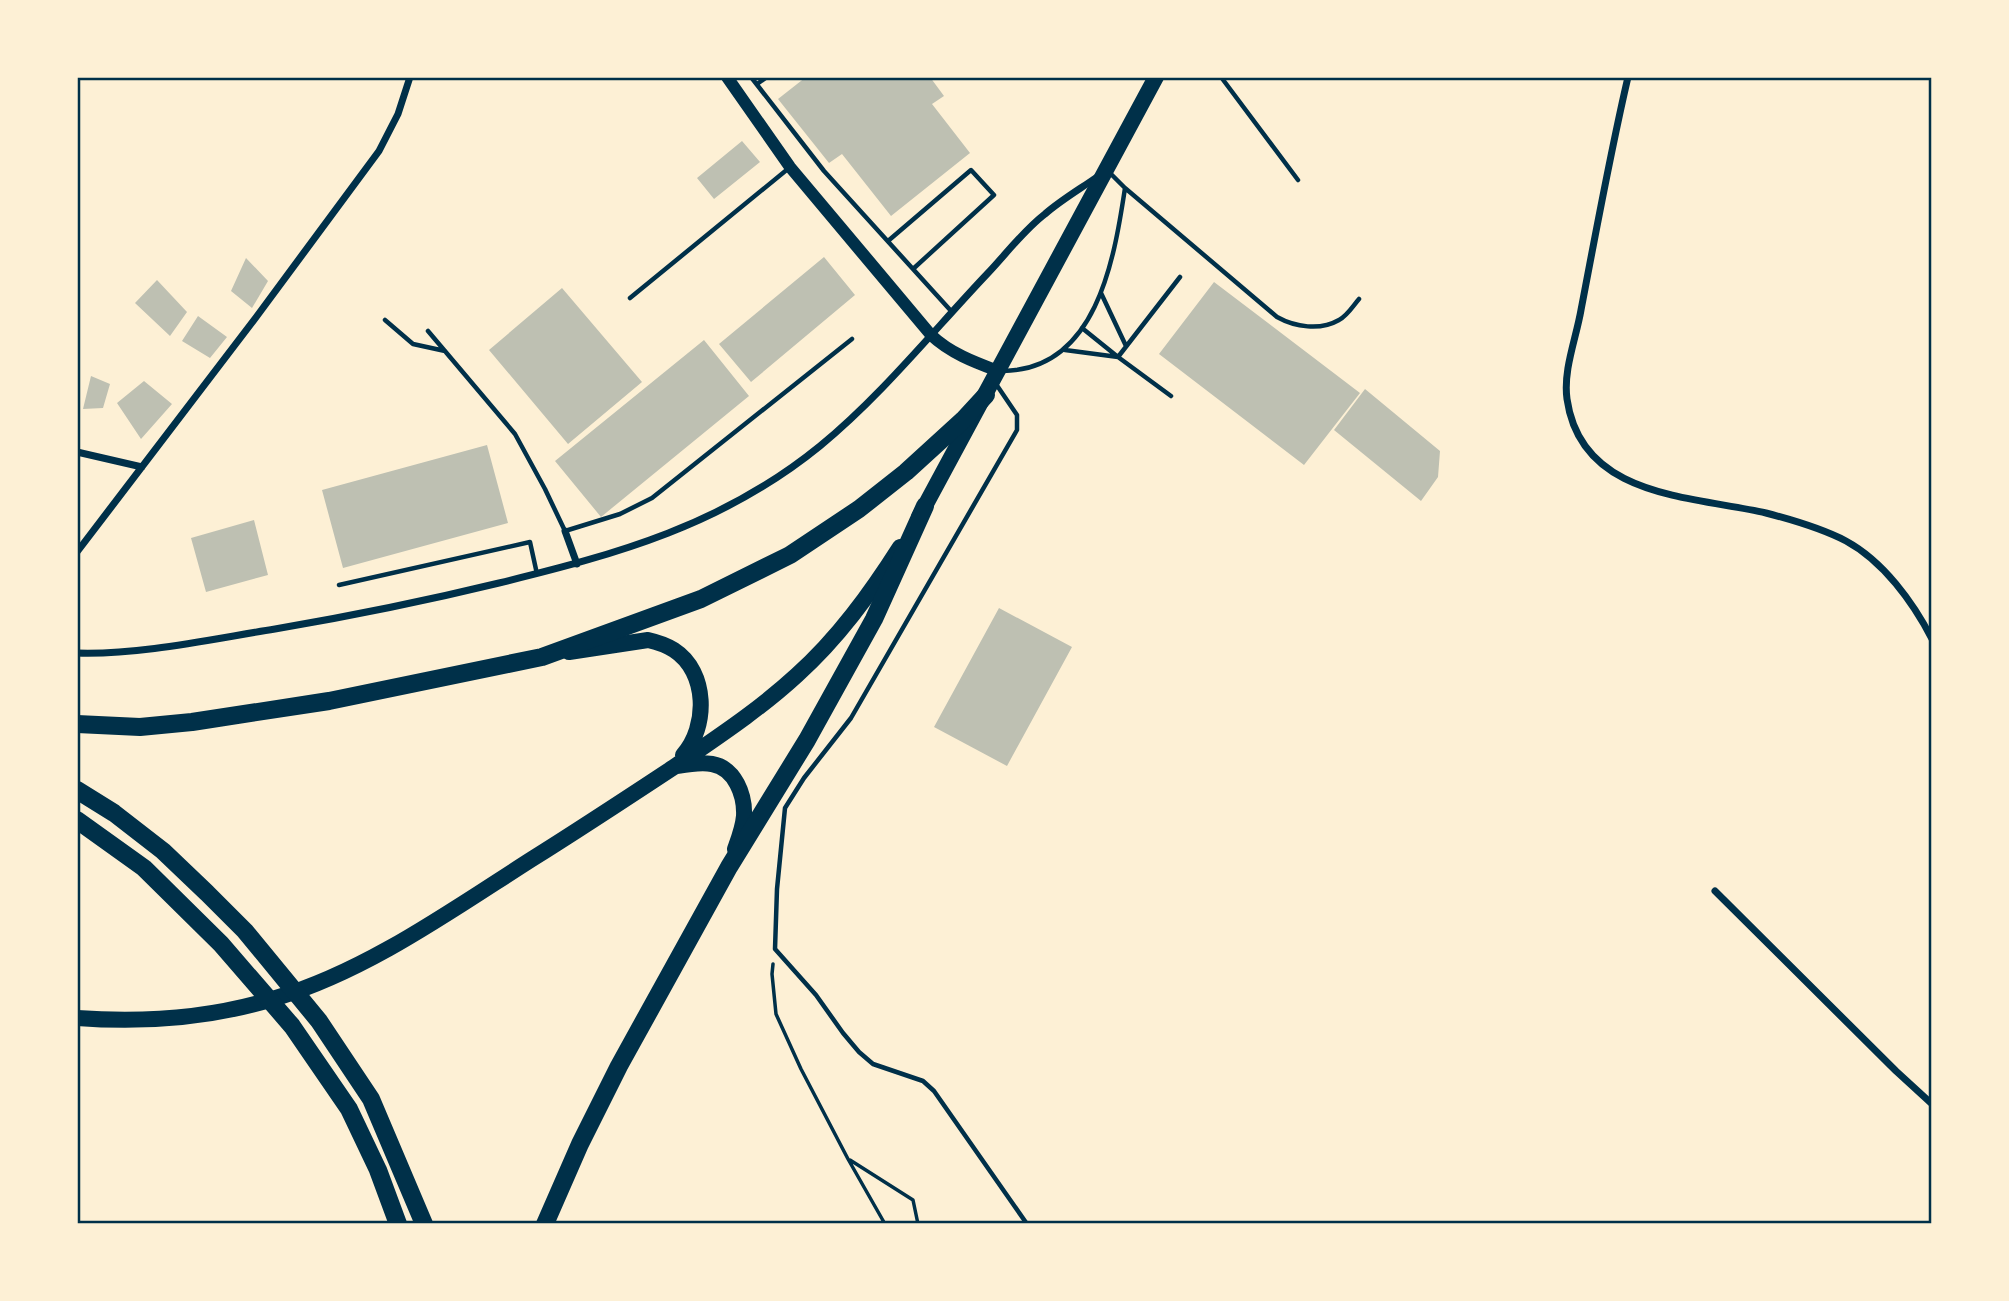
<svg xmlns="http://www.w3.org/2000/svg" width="2009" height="1301" font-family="'PT Sans',sans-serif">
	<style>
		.building { fill: #bec0b2 }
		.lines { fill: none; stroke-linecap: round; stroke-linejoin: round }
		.path { stroke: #003049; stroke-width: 3.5 }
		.service { stroke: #003049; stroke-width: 4.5 }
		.minor { stroke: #003049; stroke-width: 7 }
		.tertiary { stroke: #003049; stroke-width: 12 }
		.primary { stroke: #003049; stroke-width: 16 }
		.motorway { stroke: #003049; stroke-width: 18 }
		.neatline { fill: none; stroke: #003049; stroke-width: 2.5 }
	</style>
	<rect width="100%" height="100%" fill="#fdf0d5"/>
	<path class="building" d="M806 77H930L944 96 932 104 970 153 891 216 842 154 829 163 778 99Z
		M742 141 760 162 714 199 697 178Z
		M824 257 855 295 751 382 719 344Z
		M246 258 268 281 252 308 231 291Z
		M157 280 187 312 170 336 135 303Z
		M1214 282 1360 393 1304 465 1159 354Z
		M562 288 642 382 568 444 489 350Z
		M198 316 227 337 210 358 182 341Z
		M704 340 749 396 601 517 555 461Z
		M91 376 110 384 103 408 83 409Z
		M144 381 172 404 141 439 117 403Z
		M1365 389 1440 451 1438 477 1421 501 1334 430Z
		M487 445 508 523 343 568 322 490Z
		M254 520 268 575 206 592 191 538Z
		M999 608 1072 647 1007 766 934 727Z"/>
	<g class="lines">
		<path class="path" d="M773 964 772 974 776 1014 801 1069 848 1159 885 1224
			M850 1160 913 1200 918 1224"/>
		<path class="service" d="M751 77 824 171 952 312
			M1221 77 1298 180
			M757 84 767 77
			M1125 188 1277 317C1295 327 1320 331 1339 320 1347 316 1353 306 1359 299
			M888 241 971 170 994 195 913 269
			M1101 293 1126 346
			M630 298 789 168
			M385 320 413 344 445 351
			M1082 328 1118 357 1171 396
			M428 331 515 434 545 489 565 531 620 514 652 498 852 339
			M1065 350 1118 357 1180 277
			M1003 371C1096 370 1114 261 1125 188L1110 173
			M996 384 1017 415V430L851 718 804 778 785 808 777 889 775 949 816 995 843 1033 859 1052 873 1064 923 1081 934 1091 1027 1224
			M339 585 530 542 537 574"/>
		<path class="minor" d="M1628 77C1610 154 1596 232 1581 310 1576 339 1563 370 1567 399 1581 498 1691 496 1766 513 1793 520 1821 528 1846 541 1883 561 1913 602 1932 639
			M77 452 142 467
			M565 531 577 564
			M77 552 257 316 379 151 398 114 410 77
			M77 653C140 655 212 639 275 629 351 616 425 601 499 583 618 554 723 525 820 446 882 395 933 331 988 273 1006 254 1024 230 1045 214 1061 200 1080 189 1097 177
			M1715 891 1896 1071 1932 1104"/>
		<path class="tertiary" d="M727 77 790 167 931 335C950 353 974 362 998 371"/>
		<path class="primary" d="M919 517 1156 77
			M569 652 648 640C657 642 666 645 674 650 708 672 708 727 683 755
			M678 766C689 764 700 762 712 764 735 768 745 795 744 816 743 828 739 838 735 849
			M77 1018C144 1023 212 1018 276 998 367 971 452 910 532 859 580 829 627 798 674 767 716 738 759 710 797 675 838 638 870 594 900 547"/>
		<path class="motorway" d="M77 724 140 727 192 722 329 701 542 657 701 599 790 555 859 509 906 472 963 420 986 395
			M77 790 114 813 163 851 207 893 245 931 319 1021 371 1099 424 1224
			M77 820 144 868 221 944 292 1026 349 1109 378 1170 398 1224
			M545 1224 580 1144 619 1066 729 867 807 740 874 619 925 506"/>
	</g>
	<rect width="2009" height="1301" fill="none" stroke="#fdf0d5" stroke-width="158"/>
	<rect x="79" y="79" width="1851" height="1143" class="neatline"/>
</svg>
